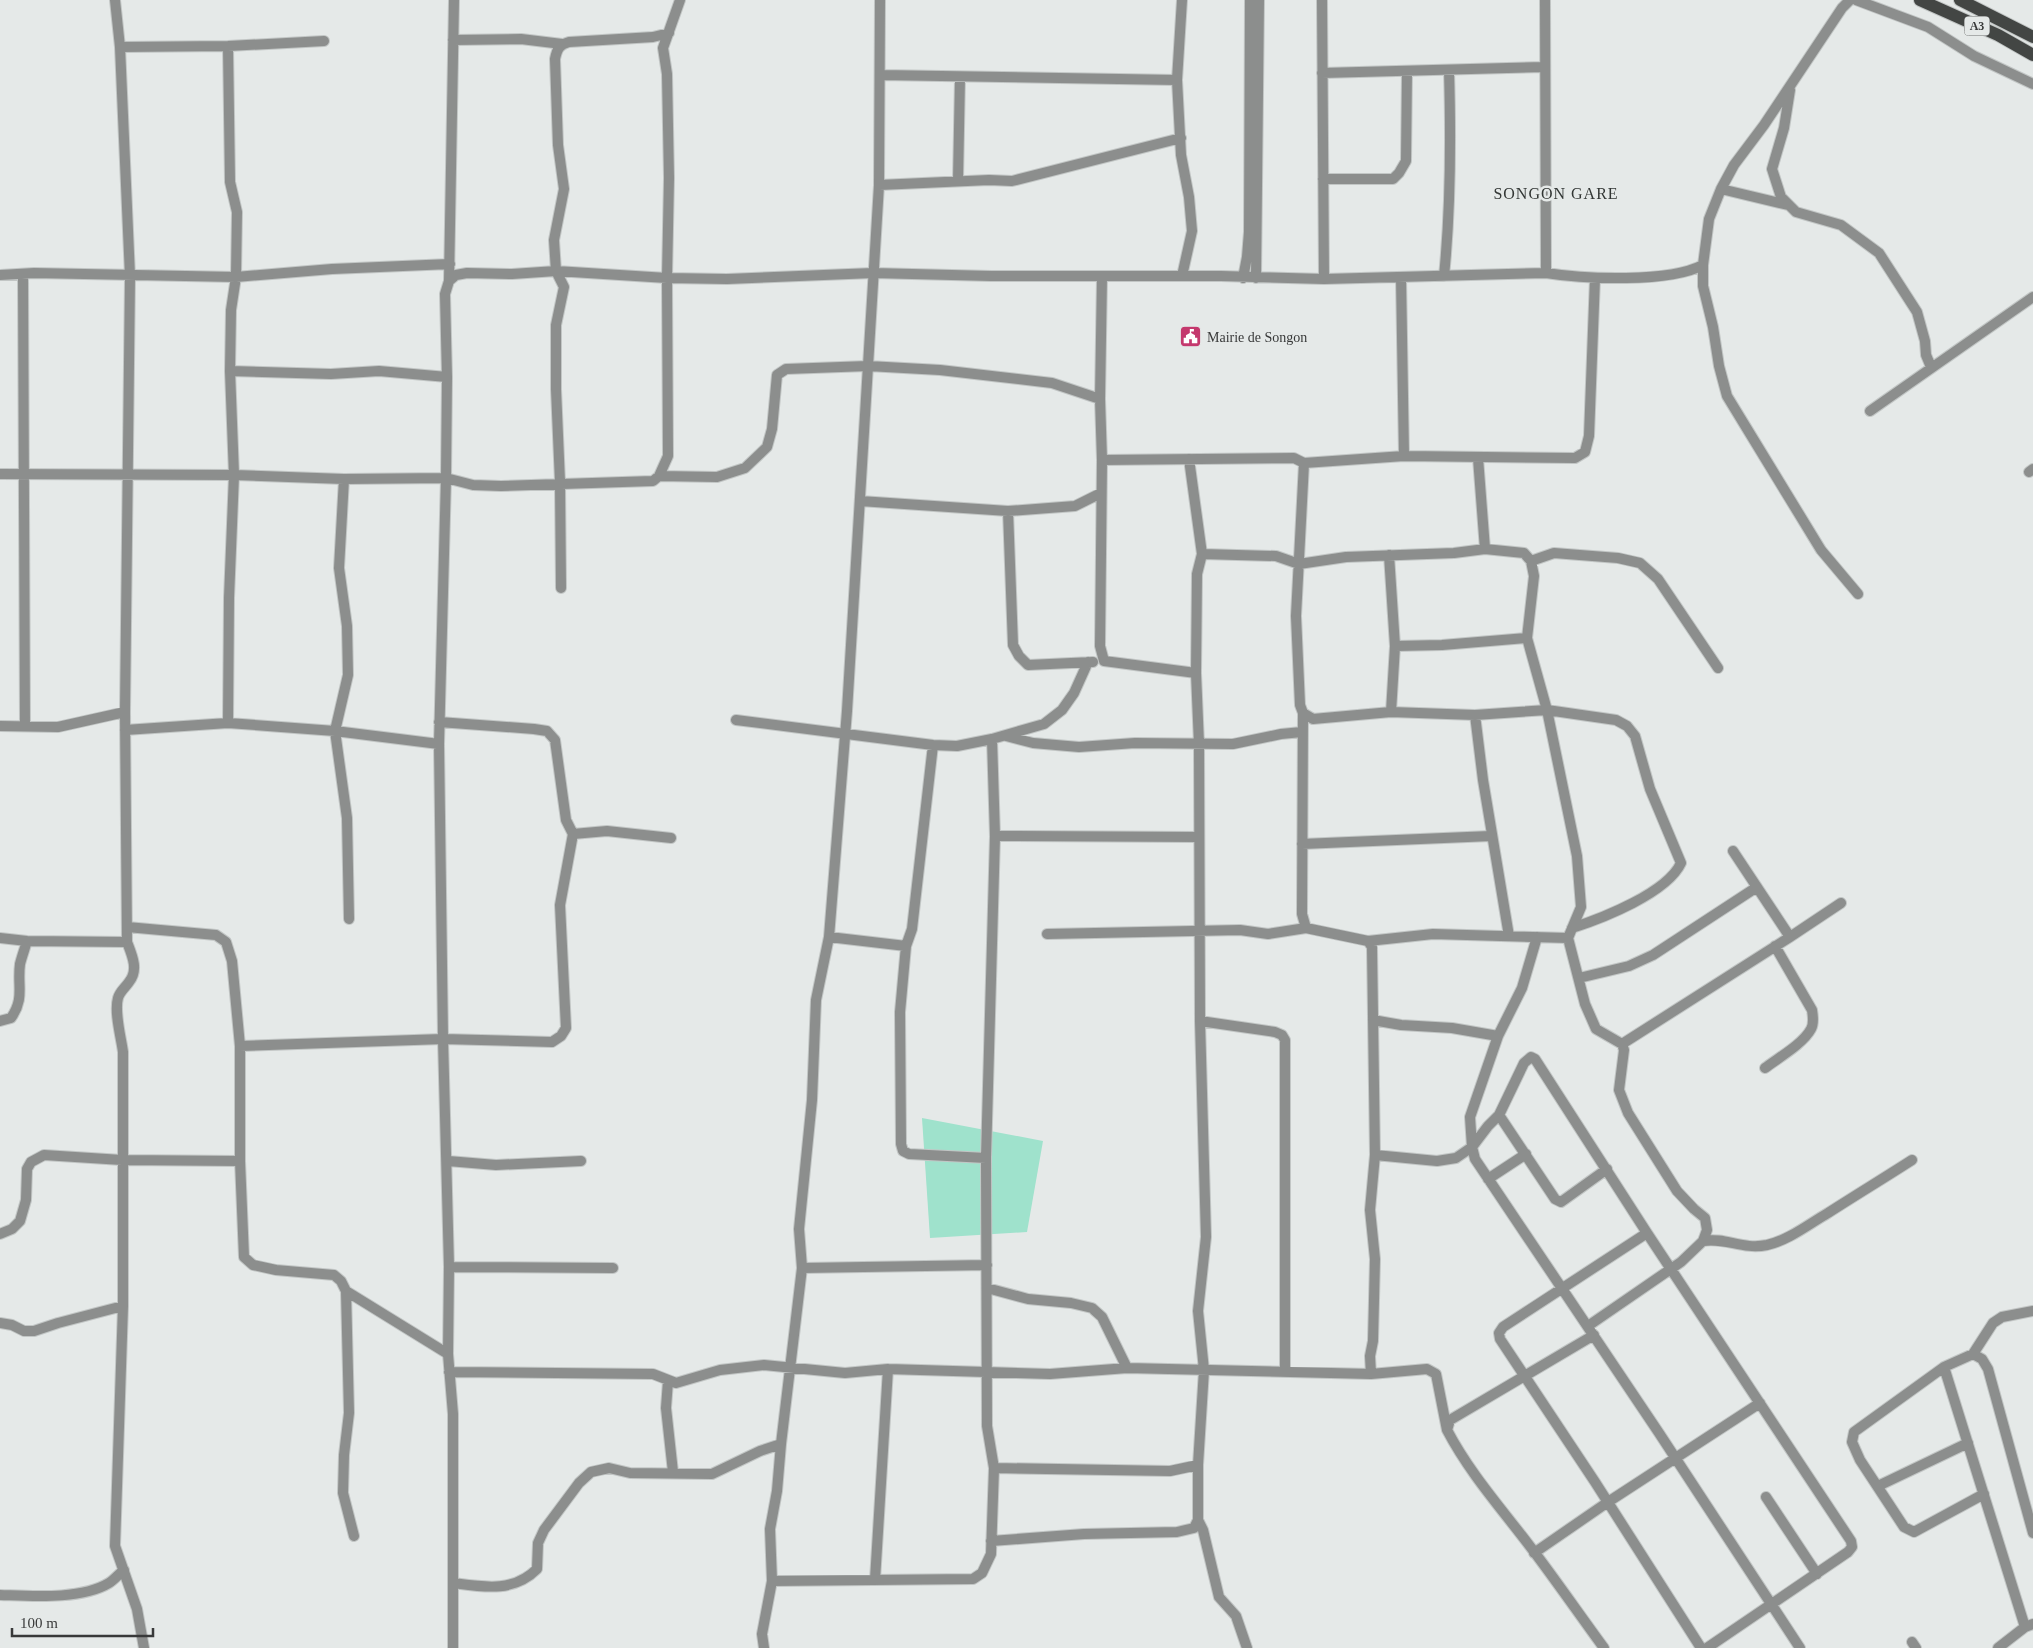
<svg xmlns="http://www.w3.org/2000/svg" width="2033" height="1648" font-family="Georgia,serif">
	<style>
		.green { fill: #9fe2cc }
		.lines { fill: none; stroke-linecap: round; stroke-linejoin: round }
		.minor-casing { stroke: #c2c6c5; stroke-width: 12 }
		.primary-casing { stroke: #c2c6c5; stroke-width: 14 }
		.minor { stroke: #8c8e8d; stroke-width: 10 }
		.primary { stroke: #434644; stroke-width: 12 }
		.labels { text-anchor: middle; stroke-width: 5; stroke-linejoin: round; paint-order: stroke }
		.shield { fill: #e5e9e8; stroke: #6c6e6e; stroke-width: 1 }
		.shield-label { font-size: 12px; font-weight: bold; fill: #383939 }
		.poi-label { font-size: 14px; fill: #383939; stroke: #e5e9e8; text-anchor: start }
		.quarter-label { font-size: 16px; letter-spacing: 1px; fill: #323634; stroke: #e5e9e8 }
	</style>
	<rect width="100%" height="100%" fill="#e5e9e8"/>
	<path class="green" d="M922 1118 1043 1141 1027 1232 930 1238Z"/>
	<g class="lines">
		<defs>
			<path id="minor" d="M115 0 120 47 130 276 125 712 127 942C132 955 139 970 129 982 125 988 120 991 118 998 114 1012 121 1037 123 1052V1306L115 1546 137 1609 144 1648
				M1182 0 1177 80 1181 155 1189 197 1192 231 1182 276
				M1322 0 1324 279
				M1545 0 1546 273
				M1850 0 1842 8 1764 125 1734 165 1721 189 1709 219 1703 265V286L1713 327 1719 366 1727 396 1821 550 1858 594
				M1856 0 1928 27 1974 56 2033 84
				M453 40 521 39 562 44
				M228 46 230 182 237 212 236 277 332 269 450 264
				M120 47 228 46 324 41
				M1322 73 1544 67
				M880 75 1177 80
				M1790 90 1784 128 1772 169 1781 197 1796 212 1841 225 1879 253 1917 312 1925 341 1926 355 1931 367
				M1323 179H1393L1399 173 1406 161 1407 71
				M958 181 960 77
				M879 185 989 180 1012 181 1181 138
				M1721 189 1788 205
				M0 275 34 273 236 277 231 310 230 371 234 475 229 598 228 723 335 731 439 744
				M23 275 25 726
				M1102 276 1100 399 1102 460 1294 458 1304 463 1296 616 1300 705 1303 713 1313 719 1391 712 1475 715 1547 710 1616 720 1627 726 1635 736 1650 789 1681 863C1667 893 1603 918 1572 928
				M1444 276C1451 207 1451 139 1449 70
				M1243 278 1247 257 1249 232 1250 0
				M1256 278 1259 0
				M449 281 454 0
				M230 371 331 374 379 371 447 377
				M1870 411 2033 297
				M1404 456 1575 458 1585 452 1589 436 1595 278
				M1478 458 1485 549
				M1189 459 1202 554 1197 574 1196 673
				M1304 463 1404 456 1401 277
				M2029 472 2033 469
				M0 474 234 475 344 479 446 478 473 485 501 486 653 481 659 476 668 456 667 278 669 178 667 74 663 48 680 0
				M659 476 717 477 745 468 767 447 772 429 777 375 786 369 868 366 940 370 1052 383 1100 399
				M344 479 339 568 347 626 348 675 335 731 347 818 349 919
				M860 501 1008 511 1075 506 1101 493
				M1008 511 1013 645 1019 656 1028 665 1093 662
				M1202 554 1276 556 1299 564 1346 557 1454 553 1485 549 1524 553 1531 561 1534 576 1527 638 1547 710 1577 856 1581 907 1568 938 1585 1004 1596 1029 1622 1044 1624 1050 1619 1090 1628 1113 1677 1191 1694 1209 1705 1218 1707 1230 1703 1241 1681 1262 1588 1326
				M1389 555 1395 646 1391 712
				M1531 561 1554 553 1618 558 1640 563 1658 579 1718 668
				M561 588 560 482 556 389V325L564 287 556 271 554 240 564 189 558 145 555 59C557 49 559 45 569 42L653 37 669 33
				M1395 646 1442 645 1527 638
				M1303 713 1302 914 1306 928 1368 941 1372 947 1375 1155 1370 1210 1375 1259 1373 1341 1370 1356 1371 1374 1427 1369 1436 1374 1447 1430
				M1475 715 1483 780 1509 936
				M736 720 933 745 957 746 992 739 1044 724 1062 710 1074 693 1088 662
				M0 726 58 727 125 712
				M125 730 228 723
				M1006 736 1033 743 1079 747 1135 743 1233 744 1281 734 1302 732
				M933 745 912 929 906 946 900 1012 901 1144 903 1151 909 1154 986 1158
				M573 834 607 831 671 838
				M995 836 1199 837
				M1302 844 1491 836
				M1733 851 1790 937
				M127 927 216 935 226 942 232 961 240 1046V1161
				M1047 934 1240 930 1268 934 1306 928
				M829 937 906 946
				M1537 937 1522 988 1498 1036 1470 1117 1472 1147 1475 1159 1659 1433 1800 1648
				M0 938 27 941 127 942
				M1368 941 1433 934 1568 938
				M1579 978 1629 966 1653 955 1757 887
				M1373 1020 1401 1025 1452 1028 1498 1036
				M0 1021 11 1018C25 998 17 986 20 964 22 956 25 948 27 941
				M1200 1021 1275 1032 1282 1035 1285 1040V1372
				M1622 1044 1790 937 1841 903
				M240 1046 443 1039 552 1042 561 1036 566 1028 560 905 573 834 566 820 555 740 547 731 534 729 439 722
				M1765 1068C1778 1058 1803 1044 1811 1029 1814 1024 1813 1016 1812 1010L1775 946
				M1499 1115 1555 1199 1561 1202 1607 1169
				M1375 1155 1437 1161 1456 1158 1472 1147 1488 1126 1499 1115 1524 1063 1531 1057 1535 1059 1647 1233 1851 1541 1852 1547 1848 1552 1707 1648
				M448 1161 496 1165 581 1161
				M1488 1179 1526 1154
				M1647 1233 1503 1327 1499 1333 1500 1339 1595 1482 1701 1648
				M0 1234 12 1229 20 1221 26 1200 27 1169 31 1162 44 1155 122 1160 240 1161 244 1257 253 1265 276 1270 334 1275 341 1281 346 1291 349 1413 344 1455 343 1493 354 1536
				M1703 1241C1726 1237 1742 1250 1767 1245 1789 1240 1809 1224 1828 1213 1856 1195 1884 1178 1912 1160
				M449 1267 613 1268
				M802 1268 987 1265
				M987 1288 1028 1299 1071 1303 1092 1308 1102 1317 1127 1368
				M346 1291 448 1354
				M0 1323 12 1325 24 1331H34L58 1323 123 1306
				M1594 1335 1450 1420 1447 1430C1469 1472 1500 1507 1529 1545 1555 1579 1579 1614 1604 1648
				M1973 1354 1993 1323 2002 1317 2033 1311
				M1944 1367 2025 1627
				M449 1372 653 1374 676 1383 720 1370 764 1365 845 1373 888 1369 1050 1374 1127 1368 1371 1374
				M668 1381 666 1408 673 1472
				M994 1468 1170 1471 1198 1465
				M1878 1486 1968 1443
				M1984 1494 1914 1532 1904 1527 1860 1460 1852 1442 1854 1432 1944 1367 1973 1354 1982 1359 1988 1369 2033 1533
				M1766 1497 1817 1574
				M1198 1520 1203 1530 1219 1597 1236 1616 1247 1648
				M991 1541 1084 1534 1177 1532 1194 1528 1198 1520V1465L1204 1370 1198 1311 1206 1237 1200 1021 1199 744 1196 673 1104 661 1100 646 1102 460
				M1534 1553 1608 1502 1760 1403
				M875 1580 888 1369
				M772 1581 973 1579 982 1573 991 1554 994 1468 987 1426 986 1158 995 836 992 739
				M453 1583C483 1587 513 1593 537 1569L538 1543 544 1530 579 1483 591 1472 609 1468 630 1473 712 1474 760 1451 781 1444
				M0 1595C31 1596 81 1600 109 1583 114 1580 119 1574 124 1570
				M1912 1642 1916 1648
				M453 1648V1414L448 1354 449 1267 443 1039 439 744 446 478 447 377 445 294 449 281 456 275 467 273 512 274 556 271 667 278 727 279 873 273 991 276H1221L1324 279 1546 273C1584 279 1669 283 1703 265
				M764 1648 762 1634 772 1581 770 1529 777 1491 781 1444 802 1268 799 1229 812 1100 816 1000 829 937 847 711 879 185 880 0
				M1998 1648 2025 1627 2033 1624"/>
			<path id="primary" d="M1920 0 1998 35 2033 55
				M1960 0 2033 37"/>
		</defs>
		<use href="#minor" class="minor-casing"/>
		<use href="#primary" class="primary-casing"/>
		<use href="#minor" class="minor"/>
		<use href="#primary" class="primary"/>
	</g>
	<defs>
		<symbol id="civic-square" viewBox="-11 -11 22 22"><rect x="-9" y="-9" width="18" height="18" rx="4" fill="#c4386d" stroke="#e5e9e8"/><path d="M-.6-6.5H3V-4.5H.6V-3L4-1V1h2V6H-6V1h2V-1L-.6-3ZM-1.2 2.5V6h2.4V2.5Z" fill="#fff"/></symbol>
	</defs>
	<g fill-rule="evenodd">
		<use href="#civic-square" x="1178" y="324" width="25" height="25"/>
	</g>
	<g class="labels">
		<rect class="shield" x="1964.5" y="16.5" width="25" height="19" rx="4"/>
		<g class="shield-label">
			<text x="1977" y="30">A3</text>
		</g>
		<g class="poi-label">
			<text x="1207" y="342">Mairie de Songon</text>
		</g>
		<g class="quarter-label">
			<text x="1556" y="199">SONGON GARE</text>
		</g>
	</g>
	<path d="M12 1628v8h141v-8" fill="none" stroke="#383939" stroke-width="2.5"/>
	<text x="20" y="1628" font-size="15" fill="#383939" stroke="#e5e9e8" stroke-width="4" paint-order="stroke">100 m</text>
</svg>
